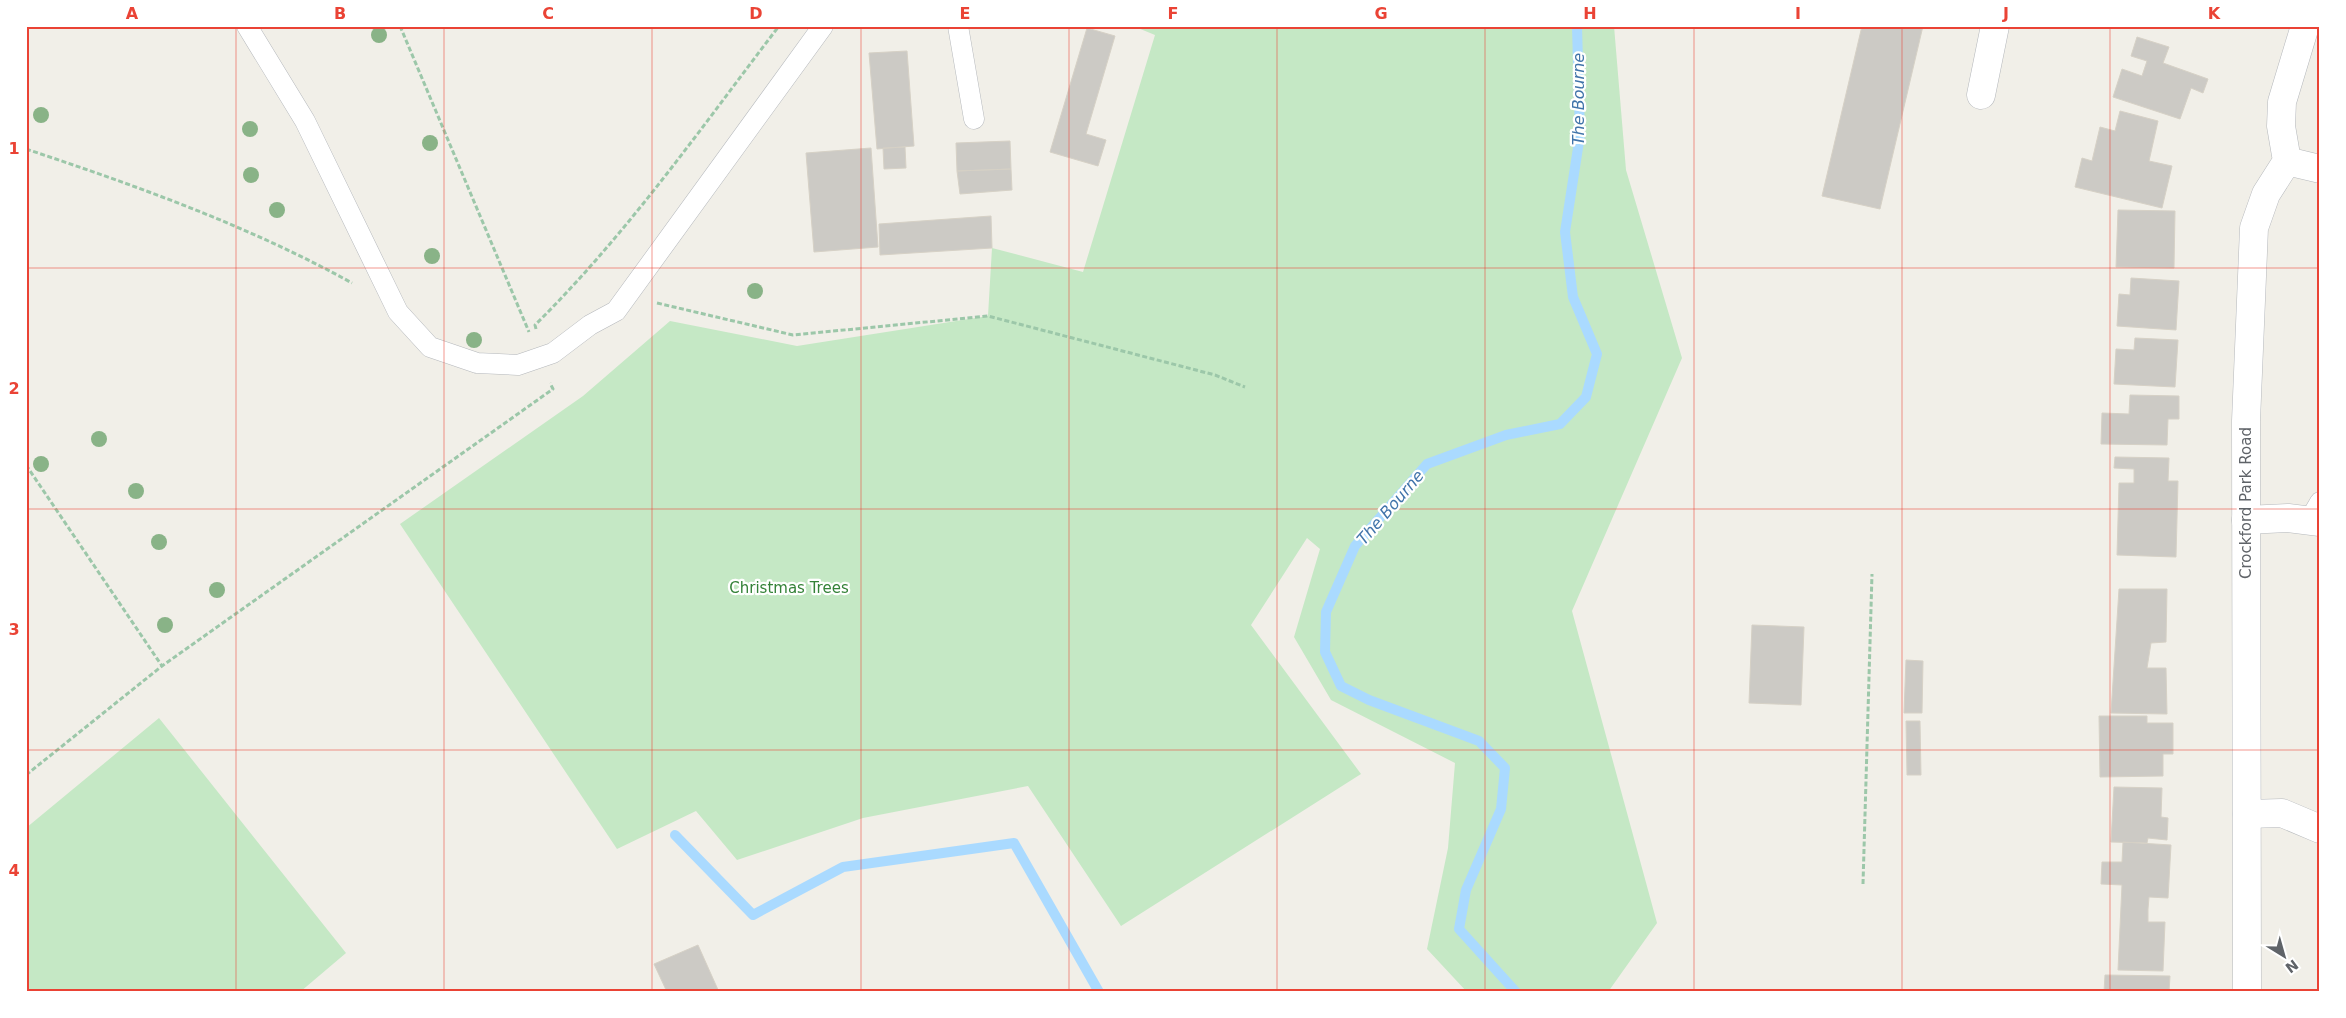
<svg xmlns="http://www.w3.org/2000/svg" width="2346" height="1018" font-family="'DejaVu Sans',sans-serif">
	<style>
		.green { fill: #c5e8c5 }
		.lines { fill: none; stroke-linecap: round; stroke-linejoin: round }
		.stream { stroke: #aadaff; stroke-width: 10 }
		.building { fill: #cccac5; stroke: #d6d1c6 }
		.service-casing { stroke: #b5b8bc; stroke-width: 21 }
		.minor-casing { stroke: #b5b8bc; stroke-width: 29 }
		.tertiary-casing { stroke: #b5b8bc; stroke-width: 29 }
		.path { stroke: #9cc7a9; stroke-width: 3; stroke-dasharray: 5 2.5; stroke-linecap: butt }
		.service { stroke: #fff; stroke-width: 20 }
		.minor { stroke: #fff; stroke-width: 28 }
		.tertiary { stroke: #fff; stroke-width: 28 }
		.tree { fill: #89b387 }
		.grid { fill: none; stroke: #ea4335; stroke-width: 1; stroke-opacity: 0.55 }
		.labels { text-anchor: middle; stroke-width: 4.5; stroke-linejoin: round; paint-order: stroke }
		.street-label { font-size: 15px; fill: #5f6368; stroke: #fff }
		.park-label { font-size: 15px; fill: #348238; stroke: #fff }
		.water-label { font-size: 16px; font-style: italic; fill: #4174aa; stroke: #fff }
		.neatline { fill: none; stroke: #ea4335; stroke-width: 2 }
		.grid-label { font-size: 16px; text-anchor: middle; font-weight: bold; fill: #ea4335 }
	</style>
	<rect width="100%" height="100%" fill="#f1efe8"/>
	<path class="green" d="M1133 26H1614L1626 170 1682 358 1572 611 1657 923 1608 992H1467L1427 949 1448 848 1455 763 1331 700 1294 637 1320 549 1307 538 1251 625 1361 774 1121 926 1028 786 863 818 737 860 696 811 617 849 400 524 583 396 670 321 797 346 988 316 992 248 1083 272 1155 35Z
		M159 718 346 953 300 992H26V828Z"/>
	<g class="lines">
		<path class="stream" d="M675 835 753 915 843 867 1014 843 1099 992
			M1516 992 1459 929 1466 890 1501 809 1505 768 1479 741 1369 700 1341 686 1325 652 1326 612 1355 546 1427 464 1506 435 1560 424 1586 397 1597 354 1573 297 1565 232 1580 135 1577 26"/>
	</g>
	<path class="building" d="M1862 26H1923L1880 209 1822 196Z
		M1087 28 1115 36 1086 134 1106 140 1098 166 1050 152Z
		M2137 37 2169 47 2163 63 2208 79 2203 93 2191 88 2180 119 2113 97 2122 69 2142 76 2147 61 2131 56Z
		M907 51 914 146 877 149 869 53Z
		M2120 111 2158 121 2149 161 2172 166 2162 208 2075 187 2082 158 2092 161 2100 127 2115 131Z
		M1010 141 1011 169 957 171 956 143Z
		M905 147 906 168 884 169 883 148Z
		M871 148 878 247 814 252 806 153Z
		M1011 169 1012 190 960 194 957 171Z
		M2118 210 2175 211 2174 268 2116 267Z
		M991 216 992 248 880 255 879 224Z
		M2131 278 2179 281 2176 330 2117 326 2119 294 2130 295Z
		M2135 338 2178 340 2175 387 2114 384 2116 349 2134 350Z
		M2130 395 2179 396V419H2168L2167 445 2101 444 2102 413 2129 414Z
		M2115 457 2169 458 2168 481H2178L2176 557 2117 555 2119 483H2134V469L2114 468Z
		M2119 589H2167L2166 642 2151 643 2147 668H2166L2167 714 2111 713Z
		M1752 625 1804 627 1801 705 1749 703Z
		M1906 660 1923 661 1922 713H1904Z
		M2099 716H2147V723H2173V754H2163V776L2100 777Z
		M1906 721H1920L1921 775H1907Z
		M2114 787 2162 788 2161 817 2168 818 2167 840 2148 838 2147 843 2111 842Z
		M2123 842 2171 845 2168 898 2149 897 2148 909V922H2165L2163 971 2118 970 2122 885 2101 884 2102 862H2122Z
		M698 945 719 992H667L654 964Z
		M2105 975 2170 976 2169 992H2104Z"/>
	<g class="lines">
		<defs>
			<path id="service" d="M247 26 305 121 398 312 430 347 477 363 518 365 553 353 590 325 616 311 823 26
				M958 26 974 119
				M2309 521 2320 502"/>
			<path id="minor" d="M1981 95 1995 26
				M2246 520 2288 518 2320 522
				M2247 814 2282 813 2320 829"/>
			<path id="tertiary" d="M2287 161 2320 169
				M2247 992 2246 421 2254 228 2266 194 2287 161 2281 126 2282 102 2305 26"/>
		</defs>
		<use href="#service" class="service-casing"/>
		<use href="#minor" class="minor-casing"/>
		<use href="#tertiary" class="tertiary-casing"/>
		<path class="path" d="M400 26 529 332
			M26 149C137 186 249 226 352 283
			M657 303 793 335 988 316 1215 375 1245 387
			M536 329 535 325C627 234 701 128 779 26
			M26 465 162 666
			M26 775 162 666 553 389 550 383
			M1863 884 1872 574"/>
		<use href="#service" class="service"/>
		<use href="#minor" class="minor"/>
		<use href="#tertiary" class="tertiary"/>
	</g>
	<g class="tree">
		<circle cx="379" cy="35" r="8"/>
		<circle cx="41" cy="115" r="8"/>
		<circle cx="250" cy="129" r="8"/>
		<circle cx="430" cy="143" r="8"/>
		<circle cx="251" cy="175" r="8"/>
		<circle cx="277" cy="210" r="8"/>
		<circle cx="432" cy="256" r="8"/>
		<circle cx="755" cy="291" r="8"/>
		<circle cx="474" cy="340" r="8"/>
		<circle cx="99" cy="439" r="8"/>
		<circle cx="41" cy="464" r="8"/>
		<circle cx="136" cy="491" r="8"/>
		<circle cx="159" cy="542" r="8"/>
		<circle cx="217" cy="590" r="8"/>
		<circle cx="165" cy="625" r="8"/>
	</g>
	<path class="grid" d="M236 26V992M444 26V992M652 26V992M861 26V992M1069 26V992M1277 26V992M1485 26V992M1694 26V992M1902 26V992M2110 26V992M26 268H2320M26 509H2320M26 750H2320"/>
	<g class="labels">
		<g class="street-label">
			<text transform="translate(2246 503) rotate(-90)" y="5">Crockford Park Road</text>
		</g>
		<g class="park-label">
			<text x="789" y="593">Christmas Trees</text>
		</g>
		<g class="water-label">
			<text transform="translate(1578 99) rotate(-90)" y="6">The Bourne</text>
			<text transform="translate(1390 507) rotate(-49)" y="6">The Bourne</text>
		</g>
	</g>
	<rect width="2346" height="1018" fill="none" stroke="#ffffff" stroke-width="55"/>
	<g transform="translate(2284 956) rotate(143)" stroke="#ffffff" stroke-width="4" paint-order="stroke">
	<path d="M0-4L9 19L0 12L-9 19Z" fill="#5f6368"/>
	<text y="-8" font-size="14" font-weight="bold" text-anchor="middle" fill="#5f6368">N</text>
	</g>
	<rect x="28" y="28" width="2290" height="962" class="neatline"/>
	<g class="grid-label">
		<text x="132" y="19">A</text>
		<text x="340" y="19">B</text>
		<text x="548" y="19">C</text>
		<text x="756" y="19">D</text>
		<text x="965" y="19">E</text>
		<text x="1173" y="19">F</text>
		<text x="1381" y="19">G</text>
		<text x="1590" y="19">H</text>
		<text x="1798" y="19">I</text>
		<text x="2006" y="19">J</text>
		<text x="2214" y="19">K</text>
		<text x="14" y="154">1</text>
		<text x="14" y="394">2</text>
		<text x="14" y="635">3</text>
		<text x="14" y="876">4</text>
	</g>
</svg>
